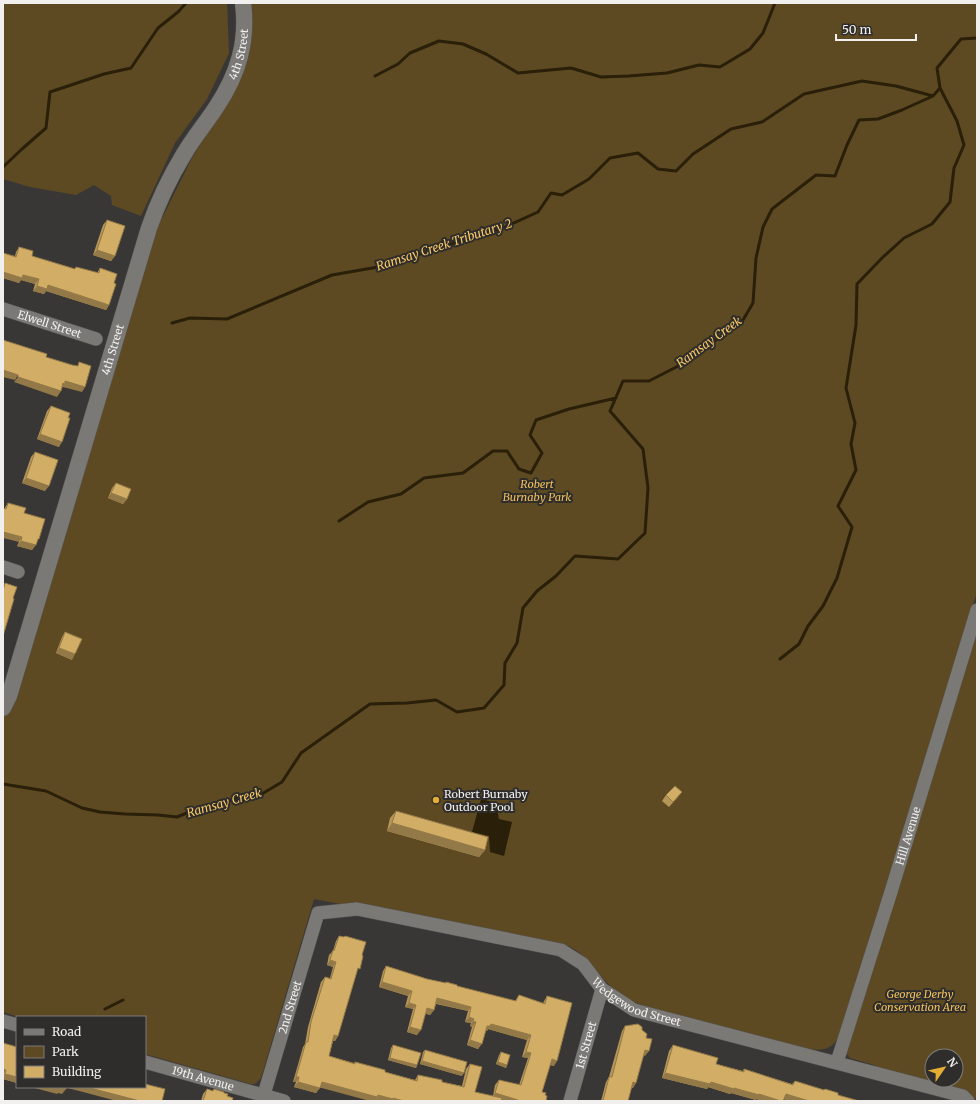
<svg xmlns="http://www.w3.org/2000/svg" width="980" height="1104" font-family="Merriweather,serif">
	<style>
		.green { fill: #5e4a22; fill-rule: evenodd }
		.water { fill: #2a1f08 }
		.lines { fill: none; stroke-linecap: round; stroke-linejoin: round }
		.stream { stroke: #2a1f08; stroke-width: 3 }
		.minor-casing { stroke: #565553; stroke-width: 14 }
		.tertiary-casing { stroke: #565553; stroke-width: 17 }
		.minor { stroke: #7b7976; stroke-width: 13 }
		.tertiary { stroke: #7b7976; stroke-width: 16 }
		.wall { fill: #b59558 }
		.shaded-wall { fill: #937947 }
		.building { fill: #d2ad66; stroke: #937947 }
		.poi-dot { fill: #e4ae35; stroke: #2e2d2b; stroke-width: 1.5 }
		.labels { text-anchor: middle; stroke-width: 4; stroke-linejoin: round; paint-order: stroke }
		.street-label { font-size: 11px; fill: #f1f0ee; stroke: #2e2d2b }
		.park-label { font-size: 11px; font-style: italic; fill: #f1c05c; stroke: #2e2d2b }
		.poi-label { font-size: 11px; fill: #f1f0ee; stroke: #2e2d2b; text-anchor: start }
		.water-label { font-size: 12px; font-style: italic; fill: #fccb67; stroke: #2e2d2b }
	</style>
	<rect width="100%" height="100%" fill="#393735"/>
	<path class="green" d="M3 3H227L229 53 207 99 175 143 141 216 112 205 111 196 94 185 76 195 30 187 3 179Z
		M251 3H977V592L840 1033C833 1052 820 1051 803 1048 760 1037 718 1027 676 1015 659 1010 640 1006 625 997 602 984 592 958 569 946L314 899 261 1078 255 1084H251L145 1054V1017H19L3 1012V718L8 711 154 234 192 158 234 89Z
		M977 626V1100L965 1091 883 1070 874 1065 850 1058 846 1053ZM932 1056H956V1080H932Z"/>
	<path class="water" d="M481 799 496 803 499 819 512 822 504 856 490 852 489 836 472 832Z"/>
	<g class="lines">
		<path class="stream" d="M375 76 398 64 410 53 439 41 463 44 486 54 518 73 571 68 601 77 629 76 667 73 699 65 720 67 750 49 763 33 775 3
			M3 167 22 149 46 128 50 92 104 74 131 68 158 28 178 12 186 3
			M172 323 190 318 227 319 332 275 378 267 503 228 538 212 551 193 562 195 589 179 610 158 638 153 658 169 676 171 693 154 731 129 762 122 804 94 862 81 896 86 933 96
			M339 521 368 502 401 494 424 478 463 473 493 451H507L519 469 531 473 542 453 530 435 536 420 569 409 616 398
			M780 659 799 644 808 626 823 606 837 578 852 527 838 506 856 470 851 444 855 423 846 388 856 325 857 284 882 258 904 238 932 224 950 202 954 168 964 145 957 121 940 88
			M3 784 46 791 82 808 100 812 125 814 158 815 177 817 199 808 223 802 260 795 282 782 301 753 370 704 407 703 436 700 457 712 484 708 504 685 505 663 517 643 523 608 537 591 556 576 575 556 618 559 645 533 648 488 643 449 610 411 623 381H649L686 362 743 320 753 303 756 258 763 227 772 209 816 175 835 176 847 145 859 120 878 119 902 110 933 96 940 88 937 68 961 39 977 38
			M105 1009 123 1000"/>
		<defs>
			<g id="minor">
				<path id="s1" d="M3 309 96 339"/>
				<path d="M3 567 18 572"/>
				<path d="M3 1021 17 1025"/>
				<path id="s2" d="M145 1062 284 1101"/>
				<path id="s3" d="M837 1062 890 895 977 610"/>
				<path id="s4" d="M262 1101 318 913 357 909 561 950 583 964 602 989 634 1010 963 1096 968 1101"/>
				<path id="s5" d="M570 1101 602 989"/>
			</g>
			<g id="tertiary">
				<path id="s6" d="M3 708 9 696 149 228C158 202 170 177 184 154 194 137 206 123 217 106 238 74 248 42 243 3"/>
			</g>
		</defs>
		<use href="#minor" class="minor-casing"/>
		<use href="#tertiary" class="tertiary-casing"/>
		<use href="#minor" class="minor"/>
		<use href="#tertiary" class="tertiary"/>
	</g>
	<path class="wall" d="M107 220 115 256 111 261 93 255 103 225Z
		M19 247 32 256 75 269 76 267 97 273 100 268 114 283 109 305 106 310 46 291 44 294 33 291 35 284 21 280 19 283 3 278V253L15 256 16 252Z
		M51 406 59 447 37 439 47 411Z
		M35 452 45 491 22 483 31 457Z
		M116 483 127 499 123 504 108 498 112 488Z
		M8 503 24 513 36 544 32 550 17 546 19 542 4 509Z
		M65 632 72 660 56 653 62 637Z
		M666 795 678 797 669 807 662 801Z
		M396 811 485 850 479 857 387 831 390 818Z
		M339 936 344 937 345 936 356 973 338 1036 335 1041H333L329 1056 354 1063 355 1062 385 1072 415 1080 418 1075 442 1082 462 1086 466 1069 470 1064 475 1092 493 1096 495 1085 499 1080 519 1085 528 1058 522 1057 527 1040 488 1029 487 1031H486L478 1049 467 1045 472 1027 470 1026 471 1023 465 1022 468 1011 436 1004 434 1010 430 1015 425 1013 417 1035 407 1032 413 1009 405 1007 408 996 379 987 383 971 386 966 427 979 445 983 446 982 457 986 515 1001 519 995 543 1003 547 996 554 1066 550 1065 542 1092 545 1095 546 1101H378L320 1087 316 1093 294 1087 296 1082H293L303 1047 305 1044 308 1027 321 982 325 977 330 978 333 967 327 965 329 955 333 951 336 941Z
		M625 1026 642 1030 646 1038 645 1056 644 1055 633 1088H631L628 1101H601L606 1082 609 1077 622 1031Z
		M3 1043 17 1047V1083L3 1079Z
		M393 1045 417 1065 416 1068 388 1060 391 1048Z
		M673 1045 716 1064 743 1071 744 1069 792 1084 795 1081 824 1090 825 1089 838 1093 784 1099 783 1101H762L756 1099V1100L731 1093 730 1094 708 1087 707 1089 662 1078 669 1051Z
		M425 1050 462 1076 420 1064 423 1052Z
		M501 1052 507 1065 506 1068 496 1064 499 1055Z
		M207 1089 212 1091 214 1089 224 1093 232 1101H201L203 1094Z"/>
	<path class="shaded-wall" d="M97 250 115 256 111 261 93 255Z
		M3 272 23 275 39 279 35 284 21 280 19 283 3 278Z
		M48 285 109 305 106 310 46 291 44 294 33 291 37 286Z
		M3 370 18 375 15 380 3 377Z
		M18 377 61 391 57 397 14 382Z
		M65 381 85 387 82 392 63 387 61 389 63 383Z
		M40 434 62 442 59 447 37 439Z
		M26 478 49 486 45 491 22 483Z
		M111 493 127 499 123 504 108 498Z
		M3 532 22 537 19 542 3 538Z
		M21 541 36 545 32 550 17 546Z
		M59 648 75 654 72 660 56 653Z
		M392 823 485 850 479 857 387 831Z
		M330 960 336 962 333 967 327 965Z
		M382 982 412 991 408 996 379 987Z
		M437 998 471 1007 468 1011 434 1003Z
		M409 1003 416 1005 413 1009 405 1007Z
		M427 1008 434 1010 430 1015 423 1013Z
		M469 1017 474 1019 471 1023 465 1022Z
		M473 1021 476 1022 472 1027 470 1026Z
		M491 1024 531 1035 527 1040 488 1029 487 1031 484 1030 487 1026Z
		M410 1027 421 1030 417 1035 407 1032Z
		M334 1035 338 1036 335 1041 331 1040Z
		M470 1040 482 1044 478 1049 467 1045Z
		M645 1050 649 1051 645 1056 642 1055Z
		M526 1052 531 1053 528 1058 522 1057Z
		M390 1058 417 1065 416 1068 388 1060Z
		M552 1059 557 1061 554 1066 548 1064Z
		M422 1061 464 1073 462 1076 420 1064Z
		M498 1062 507 1065 506 1068 496 1064Z
		M3 1069 6 1070 3 1075Z
		M665 1073 711 1082 734 1088 759 1094 781 1101H762L756 1099V1100L731 1093 730 1094 708 1087 707 1089 662 1078Z
		M5 1074 17 1077V1083L3 1079V1077Z
		M296 1077H299L296 1082H293Z
		M298 1082 320 1088 316 1093 294 1087Z
		M322 1082 378 1095 393 1098 404 1101H378L375 1100V1101H370L318 1087Z
		M633 1082 636 1083 633 1088H629Z
		M31 1087H53L61 1088 66 1089 62 1094 58 1093 57 1094Z
		M64 1087H86L140 1101H117Z
		M495 1093 518 1100V1101H501L492 1098Z
		M786 1094 809 1101H790L782 1099Z"/>
	<path class="building" d="M107 220 125 226 115 256 97 250Z
		M19 247 33 251 32 256 75 269 76 267 99 273 100 268 117 274 114 283 116 284 109 305 48 285 47 289 37 286 39 279 23 275 22 278 3 272V253L16 257Z
		M3 340 47 354 46 357 72 365 78 366 79 362 91 366 85 387 65 381V384L63 383 61 391 18 377V375L3 370Z
		M51 406 70 413 68 418H70L62 442 40 434Z
		M35 452 58 460 49 486 26 478Z
		M116 483 131 489 127 499 111 493Z
		M8 503 26 508 24 513 45 519 39 539H38L36 545 21 541 22 537 3 532V508L6 509Z
		M5 583 17 587 13 598 14 599 3 636V591Z
		M65 632 82 639 75 654 59 648Z
		M675 786 682 792 673 802 666 795Z
		M396 811 488 837 485 850 392 823Z
		M339 936 344 937 345 936 366 942 362 955 363 956 360 969 358 968 338 1036 334 1035 329 1056 355 1064V1062L385 1070V1072L417 1081 418 1075 442 1080V1082L464 1087 470 1064 482 1067 475 1092 502 1098 501 1101H404L393 1098V1099L378 1095 377 1097 322 1082 320 1088 298 1082 299 1077H296L306 1042H308L311 1022 325 977 331 979 336 962 330 960 333 950 334 951Z
		M386 966 427 979 446 983V982L457 985V986L516 1001 519 995 545 1004 547 996 572 1003 557 1061 552 1059 542 1092 546 1093 545 1095 547 1096 546 1101H518V1100L495 1093 499 1080 521 1085 531 1053 526 1052 531 1035 491 1024 490 1026H487L482 1044 470 1040 476 1022 473 1021 474 1019 469 1017 471 1007 437 998 434 1010 427 1008 421 1030 410 1027 416 1005 409 1003 412 991 382 982Z
		M638 1024 642 1027V1030L647 1034 646 1038 652 1039 649 1051 645 1050 636 1083 633 1082 628 1101H603L609 1077H612L625 1026Z
		M3 1043 17 1047V1077L5 1074 6 1070 3 1069Z
		M393 1045 421 1053 417 1065 390 1058Z
		M673 1045 718 1058 716 1064 744 1072V1069L793 1085 795 1081 824 1090 825 1089 838 1093V1095L859 1101H809L786 1094 783 1101H781L759 1094V1095L734 1088V1089L711 1082 710 1084 665 1073Z
		M425 1050 467 1062 464 1073 422 1061Z
		M501 1052 510 1055 507 1065 498 1062Z
		M145 1084 165 1089 162 1101H140L86 1087H145Z
		M53 1087H66V1089L61 1088V1089Z
		M207 1089 213 1091 214 1089 224 1092V1093L228 1094 227 1096 233 1098 232 1101H203Z"/>
	<circle class="poi-dot" cx="436" cy="800" r="4"/>
	<g class="labels">
		<g class="street-label">
			<text dy="4" stroke="none"><textPath href="#s6" startOffset="699">4th Street</textPath></text>
			<text dy="4" stroke="none"><textPath href="#s1" startOffset="49">Elwell Street</textPath></text>
			<text dy="4" stroke="none"><textPath href="#s6" startOffset="375">4th Street</textPath></text>
			<text dy="4" stroke="none"><textPath href="#s3" startOffset="237">Hill Avenue</textPath></text>
			<text dy="4" stroke="none"><textPath href="#s4" startOffset="538">Wedgewood Street</textPath></text>
			<text dy="4" stroke="none"><textPath href="#s4" startOffset="98">2nd Street</textPath></text>
			<text dy="4" stroke="none"><textPath href="#s5" startOffset="58">1st Street</textPath></text>
			<text dy="4" stroke="none"><textPath href="#s2" startOffset="60">19th Avenue</textPath></text>
		</g>
		<g class="park-label">
			<text x="537" y="488">Robert<tspan x="537" dy="13">Burnaby Park</tspan></text>
			<text x="920" y="998">George Derby<tspan x="920" dy="13">Conservation Area</tspan></text>
		</g>
		<g class="poi-label">
			<text x="444" y="798">Robert Burnaby<tspan x="444" dy="13">Outdoor Pool</tspan></text>
		</g>
		<g class="water-label">
			<text transform="translate(444 245) rotate(-18)" y="4">Ramsay Creek Tributary 2</text>
			<text transform="translate(709 342) rotate(-36)" y="4">Ramsay Creek</text>
			<text transform="translate(224 803) rotate(-16)" y="4">Ramsay Creek</text>
		</g>
	</g>
	<rect width="980" height="1104" fill="none" stroke="#f1f0ee" stroke-width="8"/>
	<rect x="16" y="1016" width="130" height="72" fill="#2e2d2b" stroke="#7c7b79"/>
	<rect x="24" y="1029" width="20" height="6" fill="#7b7976" stroke="#7c7b79"/>
	<text x="52" y="1036" font-size="12" fill="#f1f0ee">Road</text>
	<rect x="24" y="1046" width="20" height="12" fill="#5e4a22" stroke="#7c7b79"/>
	<text x="52" y="1056" font-size="12" fill="#f1f0ee">Park</text>
	<rect x="24" y="1066" width="20" height="12" fill="#d2ad66" stroke="#7c7b79"/>
	<text x="52" y="1076" font-size="12" fill="#f1f0ee">Building</text>
	<g transform="translate(944 1068) rotate(56)"><circle r="19" fill="#2e2d2b" stroke="#7c7b79"/>
	<path d="M0-3L7 15L0 10L-7 15Z" fill="#e4ae35"/>
	<text y="-6" font-size="11" font-weight="bold" text-anchor="middle" fill="#f1f0ee">N</text>
	</g>
	<path d="M836 34v6h80v-6" fill="none" stroke="#f1f0ee" stroke-width="2"/>
	<text x="842" y="34" font-size="12" fill="#f1f0ee" stroke="#2e2d2b" stroke-width="3" paint-order="stroke">50 m</text>
</svg>
